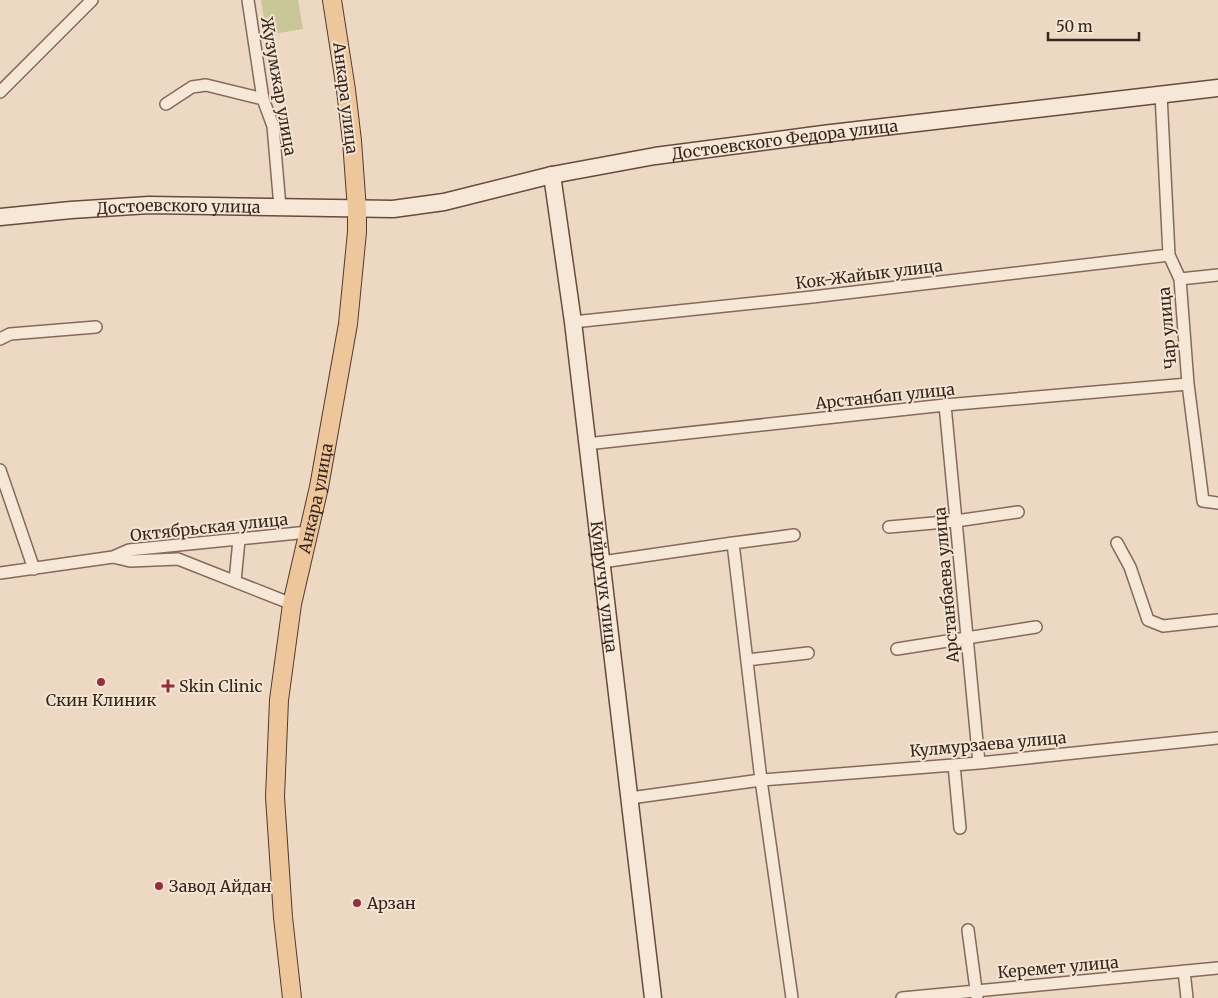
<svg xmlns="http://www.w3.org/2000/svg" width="1218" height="998" font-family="Merriweather,serif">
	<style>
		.green { fill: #c9c698 }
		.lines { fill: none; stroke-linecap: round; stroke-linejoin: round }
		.street-casing { stroke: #856a5b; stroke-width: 14 }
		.secondary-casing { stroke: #674b3e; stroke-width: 19 }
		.primary-casing { stroke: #53392f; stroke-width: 20 }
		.street { stroke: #f7e7d6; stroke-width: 11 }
		.secondary { stroke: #f7e7d6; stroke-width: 16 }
		.primary { stroke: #eec69c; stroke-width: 18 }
		.poi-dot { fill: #912e40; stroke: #f4e4d2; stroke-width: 2 }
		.labels { text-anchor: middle; stroke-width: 4; stroke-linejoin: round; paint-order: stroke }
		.street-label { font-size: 16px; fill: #36251e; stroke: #f4e4d2 }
		.poi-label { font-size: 16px; fill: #36251e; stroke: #f4e4d2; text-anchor: start }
	</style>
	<rect width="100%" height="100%" fill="#ecd8c3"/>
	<path class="green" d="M261 0H298L303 29 267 35Z"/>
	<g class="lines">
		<defs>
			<path id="street" d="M248 0 263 99 273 126 280 207
				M0 92 92 0
				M1161 94 1169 255 1180 279 1188 384 1203 501 1218 503
				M166 104 192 87 206 85 263 99
				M1180 279 1218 275
				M573 322 812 297 1169 255
				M0 339 10 334 96 327
				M945 405 979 763
				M586 444 945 405 1188 384
				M0 470 34 569
				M889 527 956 521 1018 512
				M733 543 794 535
				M1117 543 1130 567 1148 620 1163 626 1218 620
				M113 557 130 561 178 559 292 604
				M602 562 733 543 761 780 792 998
				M0 573 113 557 129 550 308 532
				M235 581 239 540
				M897 649 1036 627
				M747 660 808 653
				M954 765 960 828
				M630 798 761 780 979 763 1218 738
				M968 930 977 997
				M1184 971 1187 998
				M902 998 1218 968"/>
			<g id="secondary">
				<path id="s1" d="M552 175 573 322 653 998"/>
				<path id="s2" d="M0 217 71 210 149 205 393 209 444 202 552 175 655 156 823 134 1218 88"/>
			</g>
			<g id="primary">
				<path id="s3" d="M292 998 283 917 275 797 279 700 292 604 319 487 348 324 357 232V210L352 141 346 90 332 0"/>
			</g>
		</defs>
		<use href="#street" class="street-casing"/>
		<use href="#secondary" class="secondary-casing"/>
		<use href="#primary" class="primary-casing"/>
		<use href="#street" class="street"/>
		<use href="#secondary" class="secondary"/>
		<use href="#primary" class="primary"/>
	</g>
	<g class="poi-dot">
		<circle cx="101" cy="682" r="5"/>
		<path d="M165.5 678.5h5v5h5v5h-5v5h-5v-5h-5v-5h5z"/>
		<circle cx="159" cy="886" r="5"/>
		<circle cx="357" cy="903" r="5"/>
	</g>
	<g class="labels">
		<g class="street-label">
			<text transform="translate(279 86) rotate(80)" y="6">Жузумжар улица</text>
			<text transform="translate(346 98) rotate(83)" y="6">Анкара улица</text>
			<text dy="6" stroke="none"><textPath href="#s2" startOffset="792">Достоевского Федора улица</textPath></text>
			<text dy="6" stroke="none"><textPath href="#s2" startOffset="179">Достоевского улица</textPath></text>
			<text transform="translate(869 274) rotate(-7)" y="6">Кок-Жайык улица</text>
			<text transform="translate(1167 328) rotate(-95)" y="6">Чар улица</text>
			<text transform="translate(885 396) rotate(-6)" y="6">Арстанбап улица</text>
			<text dy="6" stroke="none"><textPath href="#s3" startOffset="504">Анкара улица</textPath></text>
			<text transform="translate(209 527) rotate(-6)" y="6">Октябрьская улица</text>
			<text transform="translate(946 585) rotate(-95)" y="6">Арстанбаева улица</text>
			<text dy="6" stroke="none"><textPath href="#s1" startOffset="415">Куйручук улица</textPath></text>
			<text transform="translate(988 744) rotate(-5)" y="6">Кулмурзаева улица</text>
			<text transform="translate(1058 967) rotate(-5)" y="6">Керемет улица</text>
		</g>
		<g class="poi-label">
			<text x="179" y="692">Skin Clinic</text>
			<text x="101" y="706" text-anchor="middle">Скин Клиник</text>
			<text x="169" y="892">Завод Айдан</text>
			<text x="367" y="909">Арзан</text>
		</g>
	</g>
	<path d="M1048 32v8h91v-8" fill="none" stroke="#36251e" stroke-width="2.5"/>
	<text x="1056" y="32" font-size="15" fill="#36251e" stroke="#f4e4d2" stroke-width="4" paint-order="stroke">50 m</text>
</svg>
